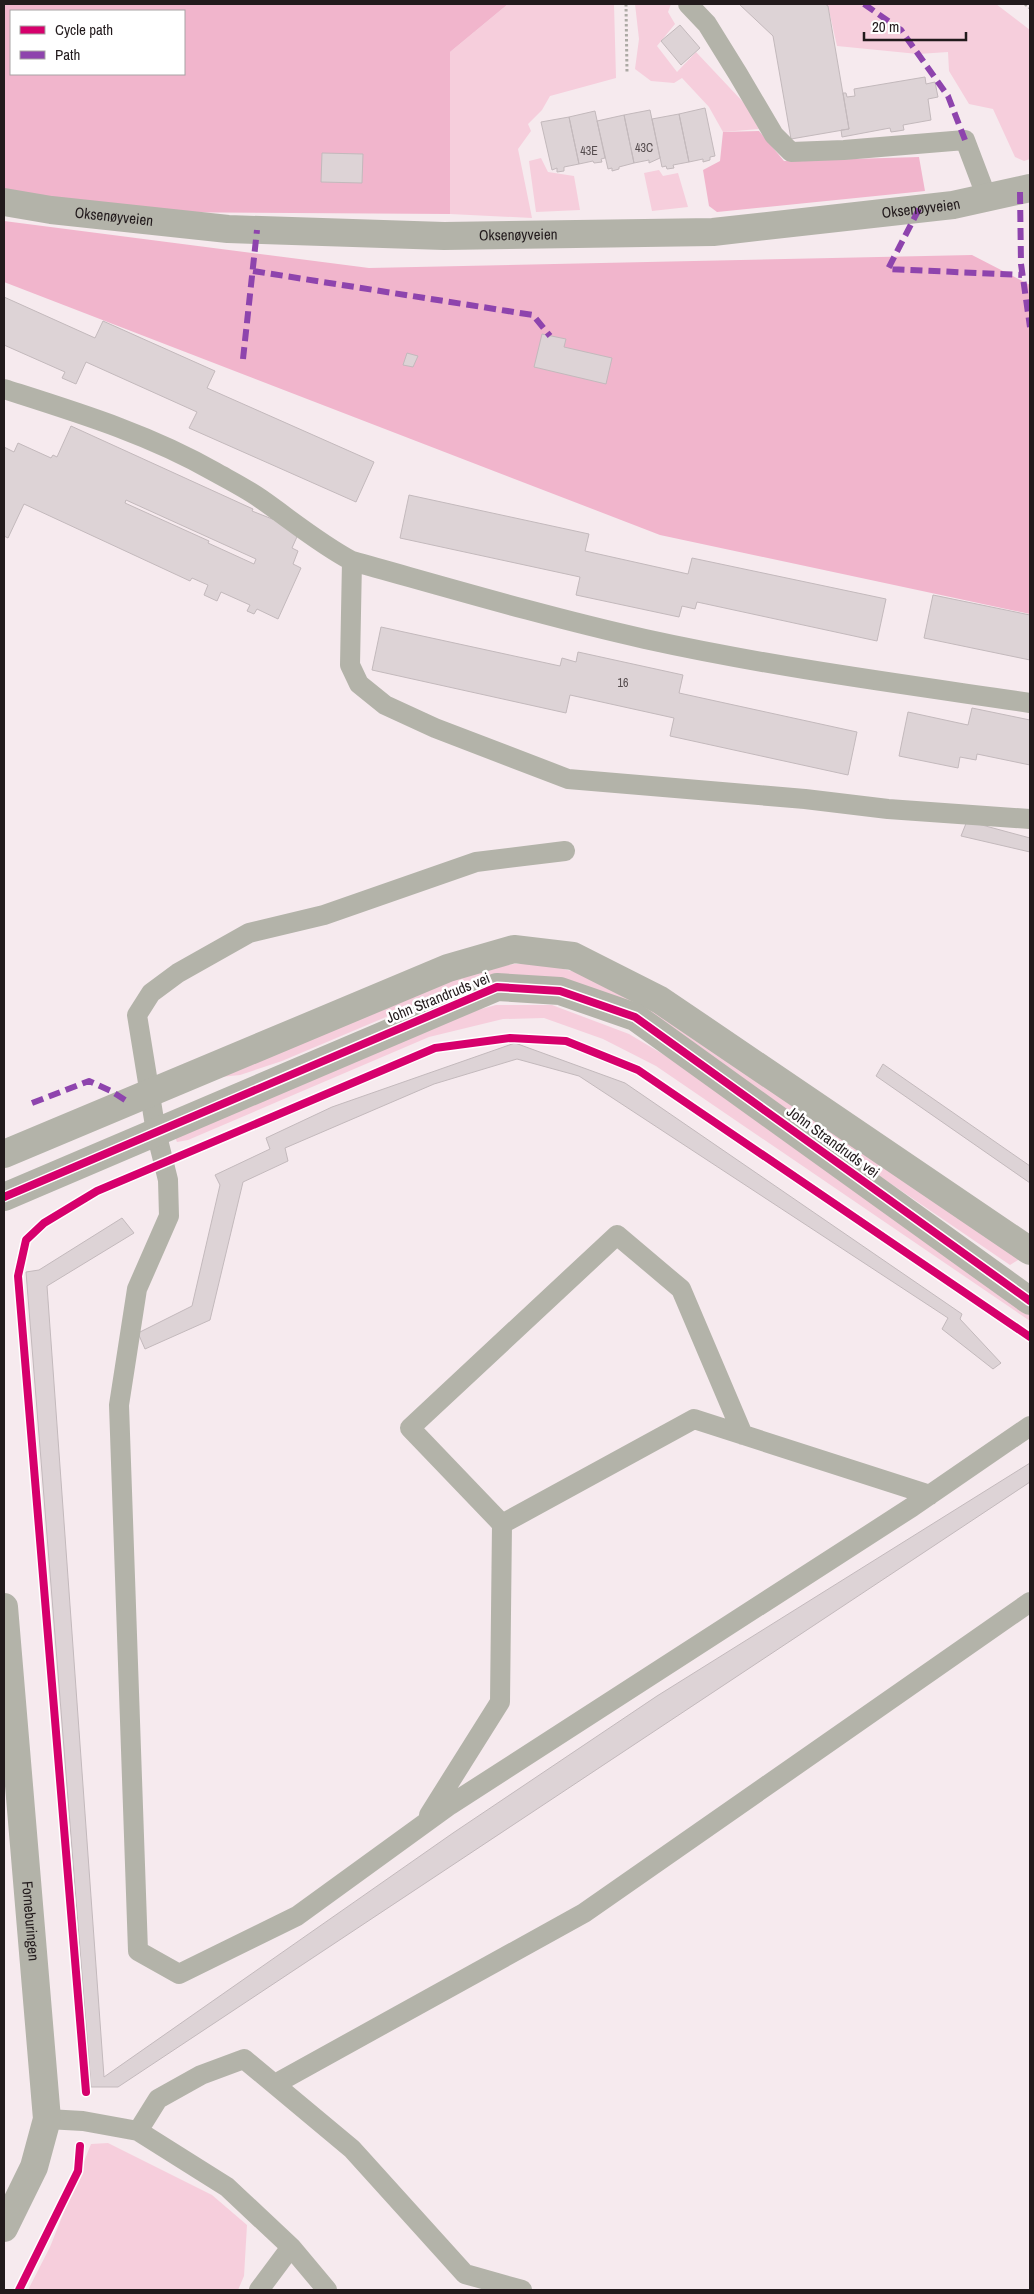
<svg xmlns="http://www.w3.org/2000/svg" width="1034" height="2294" font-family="'Archivo Narrow',sans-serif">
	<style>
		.green { fill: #f6cedc }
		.forest { fill: #f1b5cc; fill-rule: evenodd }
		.building { fill: #ddd3d6; stroke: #c3b9bc; fill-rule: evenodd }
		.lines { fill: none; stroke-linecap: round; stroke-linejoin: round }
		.path { stroke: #aca9a4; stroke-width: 3; stroke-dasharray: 2.5 2.5; stroke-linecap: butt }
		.service { stroke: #b3b3a9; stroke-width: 20 }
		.minor { stroke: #b3b3a9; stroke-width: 28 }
		.tertiary { stroke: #b3b3a9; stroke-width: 28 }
		.quiet { stroke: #8e44ad; stroke-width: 6; stroke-dasharray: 12 6; stroke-linecap: butt }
		.cycleway-casing { stroke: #fff; stroke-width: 11 }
		.cycleway { stroke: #d6006c; stroke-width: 8 }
		.labels { text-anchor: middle; stroke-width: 5; stroke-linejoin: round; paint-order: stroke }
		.number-label { font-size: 12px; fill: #534a4c }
		.street-label { font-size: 15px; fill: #221a1c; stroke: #fff }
	</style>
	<rect width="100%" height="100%" fill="#f6eaee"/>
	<path class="green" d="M508 4H614L616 78 550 96 542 110 528 124 531 131 518 149 532 218 450 214V52Z
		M635 4H671L668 12 675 24 657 46 677 72 696 52 745 104 759 129 723 132 709 107 682 78 674 83 651 81 635 69 639 39Z
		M825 4H996L1030 30V159L1024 161 1015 157 993 109 969 104 949 71 948 52 918 54 837 46 828 6Z
		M541 158 548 172 574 176 580 210 536 212 529 161Z
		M659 170 663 176 678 173 688 207 652 211 644 173Z
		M514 964H543L588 975 670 1019 1016 1253 1018 1260 1010 1265 676 1037 626 1007 467 987 412 1006 282 1061 240 1075 221 1077 351 1017 481 970Z
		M496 1005H552L629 1034 686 1068 1030 1303V1321L656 1066 603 1039 544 1018 503 1019 429 1037 188 1140 177 1142 175 1137 425 1024Z
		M108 2143 212 2195 247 2225 244 2276 238 2290H28L50 2247 91 2144Z"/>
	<path class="forest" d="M4 4H508L450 52V214L13 211 4 209ZM11 11H184V74H11Z
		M759 131 784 161 919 157 925 191 717 212 709 206 703 170 720 161 723 132Z
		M4 221 369 268 972 255 1030 285V614L660 535 4 282Z"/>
	<path class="building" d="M739 4H825L828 6 849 129 791 139 773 36Z
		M680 25 700 48 681 65 661 41Z
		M925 77 926 84 935 82 938 97 928 99 931 120 903 125 904 130 898 131 891 132 890 128 842 137 841 130 849 129 843 93H846L847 97 855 96 854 89Z
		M705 108 715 156 710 157V160L703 162V159L689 162 679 114Z
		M650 110 660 158 649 163V160L634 163 624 115Z
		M595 111 605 158 601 159 602 162 594 163 593 161 579 164 569 117Z
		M679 114 689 162 673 165 674 168 667 169 666 166 662 167 652 119Z
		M624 115 634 163 619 167V169L612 171V168L608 169 597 121Z
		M569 117 579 164 564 167V171L557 172V168L552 170 541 122Z
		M322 153 363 154 362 183 321 182Z
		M4 297 95 338 103 321 215 371 207 388 374 462 356 502 189 428 197 412 86 362 76 384 62 378 65 372 4 345Z
		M542 334 566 339 564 347 612 358 606 384 534 367Z
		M407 353 418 356 413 367 403 365Z
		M71 426 253 509 252 511 300 530 292 548 298 551 293 564 301 568 278 619 257 609 254 614 247 611 250 605 221 592 217 601 204 595 208 585 192 578 190 581 24 504 8 538 4 536V447L14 452 18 443 51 458 53 455 57 457ZM126 500 256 559 254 564 208 543 209 541 125 503Z
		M409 495 589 534 585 551 688 574 692 558 886 599 877 641 697 602 695 609 682 606 679 617 576 595 580 577 400 538Z
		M933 595 1030 615V660L924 638Z
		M381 627 560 666 562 658 576 662 578 652 683 675 679 693 857 732 848 775 670 736 674 718 570 695 566 713 372 670Z
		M972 708 1030 720V765L977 754 976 760 960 757 958 768 899 756 908 712 968 725Z
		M967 821 1030 838V852L961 836Z
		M515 1043 625 1083 962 1314 960 1319 1001 1363 993 1369 942 1329 948 1318 579 1076 517 1059 434 1084 285 1148 288 1161 243 1182 210 1320 145 1349 138 1333 192 1306 220 1185 215 1175 270 1149 266 1138 332 1107Z
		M883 1064 1030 1166V1183L876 1076Z
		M122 1218 134 1233 47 1286 104 2077 453 1833 657 1696 1030 1463V1482L118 2087H91L26 1272 39 1270Z"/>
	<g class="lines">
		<path class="path" d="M626 4 627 73
			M1025 4 1030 8"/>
		<path class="service" d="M688 4 707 24 738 74 774 135 791 152 844 150 965 140 987 198
			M4 389C76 412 149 434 215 472 231 481 247 489 261 499 291 520 320 544 352 561 449 588 547 617 645 639 772 667 902 684 1030 703
			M352 561 350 665 359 684 385 705 435 728 568 779 805 799 888 809 1030 819
			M565 851 476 862 324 915 249 933 178 973 151 993 137 1015 156 1132 168 1180 169 1216 137 1289 119 1405 138 1951 179 1974 297 1916 450 1805 912 1507 1030 1426
			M502 1524 410 1428 617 1235 681 1289 743 1435
			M429 1815 500 1702 502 1524 694 1419 930 1495
			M275 2084 584 1913 1030 1602
			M47 2119 83 2121 138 2131 227 2187 291 2247 327 2290
			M138 2131 158 2099 201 2075 244 2059 352 2149 465 2274 522 2290
			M259 2290 291 2247"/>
		<path class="minor" id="s1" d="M4 202 51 210 228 229 444 236 713 232 953 205 1030 188"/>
		<g class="tertiary">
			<path d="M4 1154 448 968 514 949 573 956 660 1000 1030 1251"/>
			<path d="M4 1197 497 987 560 991 635 1017 1030 1301"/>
			<path id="s2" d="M4 1607 47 2119 34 2167 4 2228"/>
		</g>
		<path class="quiet" d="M864 4 901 30 948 96 965 140
			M1020 192 1021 264 1030 327
			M919 209 888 269 1022 275
			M253 271 533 315 550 336
			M243 359 257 230
			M32 1103 89 1081 111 1091 128 1102"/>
		<defs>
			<path id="cycleway" d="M4 1197 497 987 560 991 635 1017 1030 1301
				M86 2092 18 1276 26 1240 44 1223 97 1191 435 1048 510 1038 566 1041 638 1070 1030 1337
				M19 2290 78 2171 80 2146"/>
		</defs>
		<use href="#cycleway" class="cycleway-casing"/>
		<use href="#cycleway" class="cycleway"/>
	</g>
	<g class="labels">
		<g class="number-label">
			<text x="644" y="152">43C</text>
			<text x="589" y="155">43E</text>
			<text x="623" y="687">16</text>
		</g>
		<g class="street-label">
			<text dy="5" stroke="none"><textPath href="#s1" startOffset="920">Oksenøyveien</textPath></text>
			<text dy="5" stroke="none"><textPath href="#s1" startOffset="111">Oksenøyveien</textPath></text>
			<text dy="5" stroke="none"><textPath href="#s1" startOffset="516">Oksenøyveien</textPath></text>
			<text transform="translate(438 998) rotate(-22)" y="5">John Strandruds vei</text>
			<text transform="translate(833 1142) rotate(36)" y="5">John Strandruds vei</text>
			<text dy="5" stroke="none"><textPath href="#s2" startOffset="315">Forneburingen</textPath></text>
		</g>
	</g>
	<rect width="1034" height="2294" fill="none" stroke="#221a1c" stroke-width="10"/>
	<rect x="10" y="10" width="175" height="65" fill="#ffffff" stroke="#a7a3a4"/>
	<rect x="20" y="26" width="25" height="8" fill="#d6006c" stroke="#a7a3a4"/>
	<text x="55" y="35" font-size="15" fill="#221a1c">Cycle path</text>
	<rect x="20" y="51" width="25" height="8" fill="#8e44ad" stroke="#a7a3a4"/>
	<text x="55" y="60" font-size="15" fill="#221a1c">Path</text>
	<path d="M864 32v8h102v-8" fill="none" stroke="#221a1c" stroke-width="2.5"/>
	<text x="872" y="32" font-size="15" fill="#221a1c" stroke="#ffffff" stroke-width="4" paint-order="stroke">20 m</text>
</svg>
